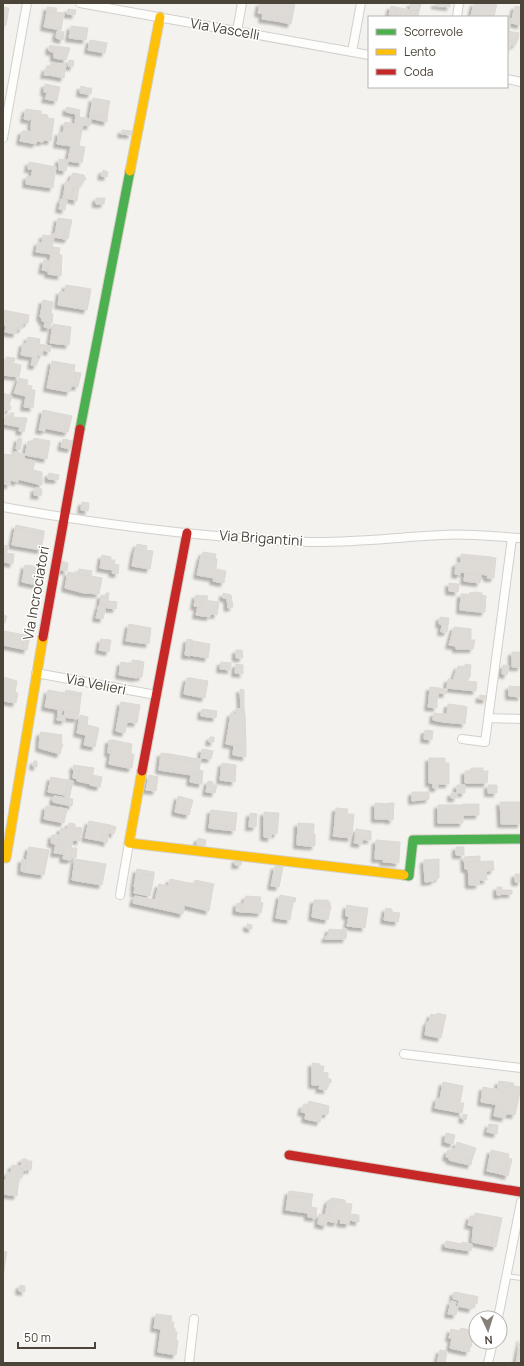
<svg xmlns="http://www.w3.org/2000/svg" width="524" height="1366" font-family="Manrope,sans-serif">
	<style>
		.building { fill: #dedbd6; stroke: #dcd9d4; filter: url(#shadow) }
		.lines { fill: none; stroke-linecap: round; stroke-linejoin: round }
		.lane-casing { stroke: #d2d0cb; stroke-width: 6 }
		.street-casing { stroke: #d2d0cb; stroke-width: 10 }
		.fast-casing { stroke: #d3cfc5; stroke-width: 11 }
		.slow-casing { stroke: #d3cfc5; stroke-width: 11 }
		.jam-casing { stroke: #d3cfc5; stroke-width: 11 }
		.lane { stroke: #fdfdfc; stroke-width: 4 }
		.street { stroke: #fdfdfc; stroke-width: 8 }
		.fast { stroke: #4caf50; stroke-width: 9 }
		.slow { stroke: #ffc107; stroke-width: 9 }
		.jam { stroke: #c62828; stroke-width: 9 }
		.labels { text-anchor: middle; stroke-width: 3; stroke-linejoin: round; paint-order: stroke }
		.street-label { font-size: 14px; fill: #4b4439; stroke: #fff }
	</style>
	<defs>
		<filter id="shadow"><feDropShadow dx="-3.5" dy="3.5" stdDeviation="1" flood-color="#0004"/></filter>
	</defs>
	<rect width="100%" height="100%" fill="#f4f2ee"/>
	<path class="building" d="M260 3H295L292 19 278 17 277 21 262 19 263 14 258 13Z
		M411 3 421 4 419 11 412 10 410 17 394 16 396 7 410 10Z
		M435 3 447 4 450 3V7L435 5Z
		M474 3H497L494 17 471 16Z
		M391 6 396 7 394 16 389 15Z
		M515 6 521 7V25L511 23Z
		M3 7 9 8 6 25H3Z
		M47 7 57 8 56 12 47 11Z
		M68 9 76 10 75 15 67 14Z
		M412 10 419 11 418 17H410Z
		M47 11 64 13 61 30 44 27Z
		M278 17 292 19 291 24 277 21Z
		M507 18 511 19 510 24 507 23Z
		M507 23 510 24 509 32 507 31Z
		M71 26 88 28 86 40 69 38Z
		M57 31 64 32 63 40 56 38Z
		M507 31 519 33 518 40 515 45H511L510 50 507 49Z
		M90 40 107 43 105 53 88 50Z
		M50 45 54 46 53 52 49 51Z
		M54 46 70 48 66 60 54 58Z
		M69 60 74 61 73 67 68 66Z
		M51 63 66 65 64 78 49 75Z
		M46 68H50L49 75H44Z
		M45 84 50 85 48 93 44 92Z
		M50 85 60 87 57 101 45 99Z
		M81 86 88 88 87 94 80 93Z
		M88 88H92L91 94H87Z
		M93 98 110 101 108 111H105L103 117 90 115Z
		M67 107 80 110 79 117 91 119 90 126 83 125 79 146 85 147 82 163 68 161 66 171 59 170V159L68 160 71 146 57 144 59 132 63 133 65 122 75 124 76 114 66 112Z
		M26 109 32 110 30 120 24 119Z
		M32 110 41 111V114L48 115 47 118 54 119 51 141 44 140 43 142 36 141V144L26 142 28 131 31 132Z
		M105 111H108L107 122 90 118V115L103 117Z
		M122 130 132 131 131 135 121 134Z
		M22 131H28L26 142 20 141Z
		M29 162 56 167 53 188 26 184 27 176 31 177 33 169H28Z
		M103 170 108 172 107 177 101 176Z
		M73 173 84 175 86 179 79 187H73L71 199 63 198 66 181 69 182Z
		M75 186 79 187 77 201 71 199Z
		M96 198H105L104 204H96Z
		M61 199 67 200 65 210 59 209Z
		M58 218 72 220 70 229 66 228 64 239 54 237 51 253 62 255 61 276 48 274 51 254 36 252 38 242 42 243 43 235 51 236 52 234H55Z
		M66 228 70 229 68 239H64Z
		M52 247 60 248 59 254 51 253Z
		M44 260 50 261 48 271 42 270Z
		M66 285 91 289 89 301 84 300 82 309 58 305 60 291 65 292Z
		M43 300 53 302 51 313 53 314 52 323 42 321V318L40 317Z
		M84 300 89 301 87 310 82 309Z
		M3 310 29 315 28 323H23L22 329 6 327 7 320 3 319Z
		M3 319 7 320 6 326 3 325Z
		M45 322 51 323 50 328 44 327Z
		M53 324 71 327 69 345 50 343Z
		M6 327 17 329 16 334 5 332Z
		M28 337 40 339 39 344 51 346 50 352 43 350 42 356 37 355V358L39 359 36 366 31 365 33 357 21 355 23 343 26 344Z
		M6 357 15 358 14 362 6 361Z
		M3 361 21 365 19 377 3 375Z
		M52 361 75 365 74 372H76L74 386H71L70 392 47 388Z
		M76 372 81 373 78 387 74 386Z
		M19 378 28 380 27 385 32 386 31 390H35L33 408 24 407 26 396 14 393Z
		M3 393 12 396 9 405 11 406 10 410H5L4 414Z
		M43 410 67 415 64 432 45 428V431L39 430Z
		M10 413H14L13 417 27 418 24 432 19 431 20 427 4 424 6 415 10 416Z
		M67 415 72 416 68 432H64Z
		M18 438 22 439 20 450 16 449Z
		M34 438 50 441 47 459 25 455 28 441 33 442Z
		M63 439 73 441 71 449 61 447Z
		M15 452 25 454 24 459 35 461 33 470 42 472V485L18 479V482L10 480V485L3 484V454L12 455 13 453Z
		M49 473 59 475 58 480 48 479Z
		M35 488 42 489 41 496 34 495Z
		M82 502 89 503 88 511 81 510Z
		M16 525 44 531V534L15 529Z
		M15 529 44 534 41 550 12 545Z
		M137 544 147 546 146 550 136 549Z
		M3 545 8 546 5 562H3Z
		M135 549 153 551 150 569 132 566Z
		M203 552 216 554 215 559 202 556Z
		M6 553 14 554 13 564 5 562Z
		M461 554 491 557 490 562 485 561V559L461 558Z
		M102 555 111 557V560H115L114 564 119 565 118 574 112 573 113 570 100 568Z
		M201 556 217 559 216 569 226 571 224 583 213 581 214 578 197 575Z
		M491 557 496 558 495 567 490 566Z
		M461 558 485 559V561L490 562V566L495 567 494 578H487L488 575 460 572V575L455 574 456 563H461Z
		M61 561 68 563 67 571 59 570Z
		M25 565 41 567 37 585 22 582Z
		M79 569 92 571 91 576 78 574Z
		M68 572 102 578 99 594 84 593 65 588Z
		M465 573 481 575 480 583 464 581Z
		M449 583 459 584 458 592 449 591Z
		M476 592 482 593 480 612 460 610 461 594H467L469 597V593Z
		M106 593H109L108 601 117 602 116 609 107 608V605L100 604 101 595 105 596Z
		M223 593 231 595 233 607 228 608 227 598H223Z
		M196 595 208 596 207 600H203L201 607 194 606Z
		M481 595 486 596 485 612H480Z
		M203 600 219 602 217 615 210 614V617L196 615 198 606 201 607Z
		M99 605 106 606 103 619 96 618Z
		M3 615 7 616 5 623H3Z
		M440 617 449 618 448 625 439 624Z
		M129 624 151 628 149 644 126 641Z
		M442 624 448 625 447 632H441Z
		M454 627 471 629V640H475L473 649H456V646L449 645Z
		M4 631 25 635 22 649 3 645Z
		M25 635 30 636 27 650 22 649Z
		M101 639 111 640 109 652 99 650Z
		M187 639 193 640 190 656 185 655Z
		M193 641 210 644 208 658 190 655Z
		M236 650H242L243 658H236Z
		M512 652H521V667H512Z
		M132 660 140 661 137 678 119 675 121 662 132 664Z
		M140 661 144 662 142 677H137Z
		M221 662 231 663V670L220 669Z
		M236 664 243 665V674L235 673Z
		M465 664 471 665 470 677 467 681 477 682 476 691 447 688 448 679 453 680 458 666 465 667Z
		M503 665 509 666 507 675 502 674Z
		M3 677 17 681 15 693 12 692 10 702 3 701Z
		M187 678H191L190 687H185Z
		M191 678 208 681 205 698 184 694 185 687H190Z
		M509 686 521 687V697L509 696Z
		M430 687 439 688 437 702 429 700Z
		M439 688 447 689 446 694 439 693Z
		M240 689 244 690V708H241Z
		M48 690 81 696 79 713 45 707Z
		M66 690 82 693 81 696 65 693Z
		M12 692 18 693 16 703 10 702Z
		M480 695 487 696 486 700 479 699Z
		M429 700 437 702V708L428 707Z
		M121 702 140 705 137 723 127 722 125 733 116 731Z
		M448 704 464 706 463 716H466L465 724 443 722 444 714H447Z
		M464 706 467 707 466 716H463Z
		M244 708 245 715 236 714V709Z
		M58 709 62 710 61 717 58 716Z
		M202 709 217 711 216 718 201 716Z
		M65 711 79 713 77 719 64 717Z
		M231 713 245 715 246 747 226 744Z
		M434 713 444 714 443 722 433 720Z
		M80 715 88 717 87 725 99 728 95 747 84 745 86 735 77 733Z
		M58 716H65V721L57 720Z
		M425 730 433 731 432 740 424 739Z
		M41 732 62 735 61 744H63L60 754 39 748 40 734Z
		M210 737H214V742H209Z
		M109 740H113L111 753H108Z
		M113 740 132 744 128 768 109 764Z
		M234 745 246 747V757L233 755Z
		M131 749V754H134L132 768H128Z
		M202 749 213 751 211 759 201 758Z
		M161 753 170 754 169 758 192 761 193 758 201 759 198 776 159 770Z
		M170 754 193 758 192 761 169 758Z
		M429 758H445V763H449V784H438V788H433V783H429Z
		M34 761H37V767L33 766Z
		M222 763 236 765 235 782 220 780Z
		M74 765 80 766 79 771 73 770Z
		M80 766 94 768 91 784 77 781Z
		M471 768H483V771H488L487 783H465V771H471Z
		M74 770 79 771 78 779 73 778Z
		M199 770 203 771 202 784 190 782 191 775 198 776Z
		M92 775 102 777 100 787 90 785Z
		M149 775 158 777 156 791 146 790Z
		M51 777 68 780 65 795 48 792Z
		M68 780 73 781 69 799 65 798Z
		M208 781 213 782V785H217L215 793 206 792Z
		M457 785H465V793H457Z
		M488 785H497V793H488Z
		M412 792H429V799L412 801Z
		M451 793H457V798H451Z
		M54 796 73 799 72 806 53 802Z
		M178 796 193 800 189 815 175 812Z
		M500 802H521V819H501Z
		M375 803 388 804V819H375Z
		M388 803H394L393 820H388Z
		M463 804H471L469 815H463V823H438V805H463Z
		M471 804H479V815H469Z
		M46 806 67 809 64 823 44 819Z
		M336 808 348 809 347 814H354L352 834 334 832Z
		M211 810 237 813 235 831 227 830 228 826 218 825 217 829 209 828Z
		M264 812 279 813 277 834 264 833Z
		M250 813 257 814 256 827H249Z
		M501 819H521V824H501Z
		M89 821 110 825 108 835 103 834 102 841 85 838Z
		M69 823 75 824V827L82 828 80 841 73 840 71 848H77L76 858 73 857 71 860 63 859 65 846 58 845 61 828 68 829Z
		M298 823 314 824 313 843 309 842 308 846 297 845Z
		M110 825 116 827 114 834 108 833Z
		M218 825 228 826 227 830 217 829Z
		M356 829 371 831V840L355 839Z
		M334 832 352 834 351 838 333 836Z
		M264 833 271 834V838L264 837Z
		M313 833 315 834V846H308L309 842 313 843Z
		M103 834 108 835 107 843 102 841Z
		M52 835H60L58 845 51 843Z
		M198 838 206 840 205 846 197 845Z
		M355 839H362V844L354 843Z
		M376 840 400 842 399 859H375Z
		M56 844 65 846 64 854 54 853Z
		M29 847 49 850 44 875 24 872Z
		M456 847H464V855H456Z
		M480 856V861L468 862 469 869H465L464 857Z
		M384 858H399V863L383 862Z
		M22 859 26 860 24 872 21 871Z
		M75 859 106 864 102 885 72 880Z
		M236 859 242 860 241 865H235Z
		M439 859V865H424V860Z
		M493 861 494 870 486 871 487 880H479V885H469L468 862Z
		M424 865H439V878L434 879V881L425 882Z
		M275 866 283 867 279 887 271 886Z
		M137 869 154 872V876L141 874 138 887H134Z
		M141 874 154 876 150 896 134 893 135 887H138Z
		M515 874H521V882H515Z
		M170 879 213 888 209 911 184 905 183 914 133 903 135 896 155 900 159 884 168 886Z
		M195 880 214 884 213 888 194 884Z
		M497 887H502L501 895H497Z
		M502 890H512V894H501Z
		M280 895 296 898 295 902 284 900 283 907 278 906Z
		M246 896 261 897 260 902 263 903 261 913 241 912Z
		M284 900 293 902 290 920 276 918 278 906 283 907Z
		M314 900H327L330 902V906L321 905V903L314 901Z
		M314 901 331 906 328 920 312 917Z
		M237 903 243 904 241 912 236 911Z
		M347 905 358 907 357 912 346 911Z
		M358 907 368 908 365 928 347 926 349 916H346V911L357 912Z
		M386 908 392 909V912L400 913 398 922 384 920Z
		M247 924 252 925V929L247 928Z
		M343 928 347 929 346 939H341Z
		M329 929 342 930 341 939H325L326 936H328Z
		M437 1013 446 1015 441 1038 425 1035 427 1022H429L431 1014 437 1015Z
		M312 1063 320 1064V1066H324L323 1072 328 1073V1079H331V1083H327V1090L319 1089 320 1085H312Z
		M499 1081 514 1083 513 1086 508 1085 507 1088 504 1087V1091L497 1090Z
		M443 1082 463 1086 460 1103H464L462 1113 435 1108 437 1098 440 1099Z
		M508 1085 521 1087 515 1115 503 1113V1110H500L501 1105 481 1102 483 1087 504 1091V1087L507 1088Z
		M309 1101 329 1106 328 1114H322L320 1122 305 1119 306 1113 301 1112 303 1105 308 1106Z
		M496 1105H501L500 1110H503V1113L506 1114 505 1118 494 1116Z
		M463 1114 467 1115 466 1120 462 1119Z
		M489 1124 498 1125 497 1134 487 1132Z
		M446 1133 455 1135 453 1144 445 1142Z
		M457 1142 476 1148 472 1160 462 1157 461 1163 449 1160 450 1158 446 1157 448 1150 452 1151V1148L455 1149Z
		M491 1150 509 1154 505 1171 498 1169 497 1173 487 1171Z
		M462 1157 472 1160 471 1165 461 1163Z
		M508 1158 512 1159 508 1176 497 1173 498 1169 505 1171Z
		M22 1159H27L26 1171 21 1169Z
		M27 1161H32L31 1170 26 1169Z
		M12 1165 21 1166V1169H23L22 1178H19L17 1196 3 1194V1180H6L7 1172 11 1173Z
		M289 1191 313 1194 312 1198 288 1196Z
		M288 1196 312 1198 311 1207 317 1208 316 1218 308 1217V1213L286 1210Z
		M332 1198 345 1200V1203L331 1201 329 1216 325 1215 328 1201Z
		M331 1201 352 1204 349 1224 340 1223 341 1220 337 1219V1223L327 1221 326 1226 318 1224 319 1214 329 1216Z
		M475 1213 497 1217 491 1246 472 1242Z
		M350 1214 359 1215V1222L349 1220Z
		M470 1216 475 1217 473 1226 468 1225Z
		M497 1217 502 1218 496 1247 491 1246Z
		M446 1241 462 1244V1242L472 1244 471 1251 445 1247Z
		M3 1251 7 1252 5 1263 3 1262Z
		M3 1262 5 1263 3 1279Z
		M20 1285 25 1286V1292L19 1291Z
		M454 1292 475 1296 472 1309 458 1306 459 1300 453 1299Z
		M475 1296 478 1297 477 1304 473 1303Z
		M451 1301 456 1302 455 1306 458 1307 456 1315 448 1314Z
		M156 1314 172 1316 171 1322H174L173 1328H175V1332H177L176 1340 178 1341 176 1355 158 1352 161 1329 154 1328Z
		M461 1328 474 1331 471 1347 464 1346 463 1351 450 1348 452 1338H449L451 1329 460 1331Z
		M521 1338V1363H516Z
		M464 1346 470 1347 469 1352 463 1351Z
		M440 1350 447 1351 445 1363H437Z"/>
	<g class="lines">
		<defs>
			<path id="lane" d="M506 1276 521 1278"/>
			<path id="street" d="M80 3 369 55
				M457 17 459 3
				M237 31 242 3
				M352 52 361 3
				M507 79 521 82
				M3 138 27 3
				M3 507C104 525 207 538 310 542 354 543 398 537 442 535 468 533 495 537 521 538
				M36 673 156 695
				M488 718 521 719
				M462 739 485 742 512 538
				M120 895 129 843
				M404 1054 521 1068
				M498 1318 521 1202
				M189 1363 194 1319
				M488 1363 493 1342"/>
			<path id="fast" d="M80 429 130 171
				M404 875 409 876 413 840 521 839"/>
			<path id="slow" d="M130 171 160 17
				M142 771 129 843 404 875
				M6 858 43 637"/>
			<path id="jam" d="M43 637 80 429
				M142 771 187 533
				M289 1155 521 1192"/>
		</defs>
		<use href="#lane" class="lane-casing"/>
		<use href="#street" class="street-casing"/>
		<use href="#fast" class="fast-casing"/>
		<use href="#slow" class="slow-casing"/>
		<use href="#jam" class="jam-casing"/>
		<use href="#lane" class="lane"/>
		<use href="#street" class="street"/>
		<use href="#fast" class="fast"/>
		<use href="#slow" class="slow"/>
		<use href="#jam" class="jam"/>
	</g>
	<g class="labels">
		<g class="street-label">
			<text transform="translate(225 29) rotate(10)" y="5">Via Vascelli</text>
			<text transform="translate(261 538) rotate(4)" y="5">Via Brigantini</text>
			<text transform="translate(36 593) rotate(-80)" y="5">Via Incrociatori</text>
			<text transform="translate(96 684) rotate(11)" y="5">Via Velieri</text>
		</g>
	</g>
	<rect width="524" height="1366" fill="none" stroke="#4b4439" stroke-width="8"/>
	<rect x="368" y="16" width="140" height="72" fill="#ffffff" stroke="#b7b4b0"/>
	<rect x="376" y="29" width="20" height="6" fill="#4caf50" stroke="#b7b4b0"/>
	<text x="404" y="36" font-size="12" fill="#4b4439">Scorrevole</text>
	<rect x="376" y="49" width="20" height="6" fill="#ffc107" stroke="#b7b4b0"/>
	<text x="404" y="56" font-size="12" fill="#4b4439">Lento</text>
	<rect x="376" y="69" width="20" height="6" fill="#c62828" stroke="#b7b4b0"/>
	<text x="404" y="76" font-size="12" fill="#4b4439">Coda</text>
	<g transform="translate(488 1330) rotate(176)"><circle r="19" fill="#ffffff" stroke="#b7b4b0"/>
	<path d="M0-3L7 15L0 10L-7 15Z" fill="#868178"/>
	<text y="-6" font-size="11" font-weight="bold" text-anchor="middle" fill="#4b4439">N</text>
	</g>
	<path d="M18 1342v6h77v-6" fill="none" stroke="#4b4439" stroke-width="2"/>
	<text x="24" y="1342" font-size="12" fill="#4b4439" stroke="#ffffff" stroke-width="3" paint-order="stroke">50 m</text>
</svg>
